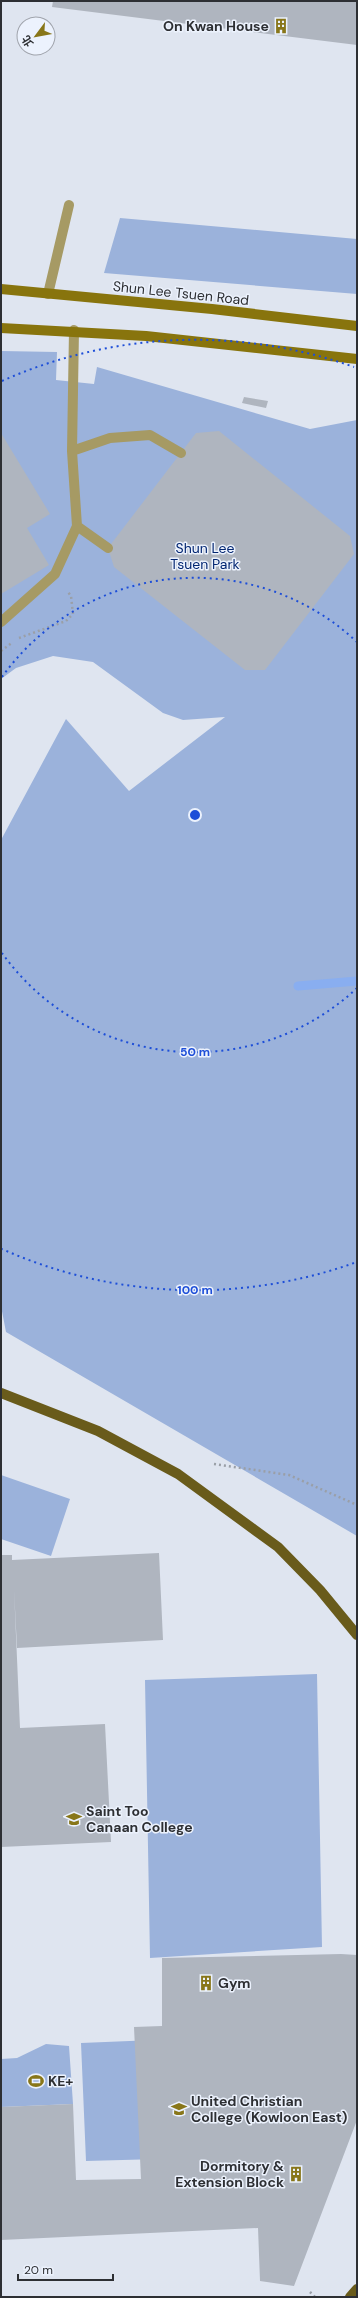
<svg xmlns="http://www.w3.org/2000/svg" width="358" height="2298" font-family="'DM Sans','Noto Sans TC',sans-serif">
	<style>
		.green { fill: #9bb2db }
		.lines { fill: none; stroke-linecap: round; stroke-linejoin: round }
		.stream { stroke: #89aef0; stroke-width: 9 }
		.building { fill: #afb5bf }
		.path { stroke: #9a9fa7; stroke-width: 2.5; stroke-dasharray: 2 3; stroke-linecap: butt }
		.service { stroke: #a69a64; stroke-width: 10 }
		.secondary { stroke: #88740d; stroke-width: 10 }
		.primary { stroke: #695b1b; stroke-width: 10 }
		.ring { fill: none; stroke: #1d4ed8; stroke-width: 2; stroke-dasharray: 2 4 }
		.labels { text-anchor: middle; stroke-width: 3; stroke-linejoin: round; paint-order: stroke }
		.poi-label { font-size: 14px; font-weight: bold; fill: #2d2f33; stroke: #ecf2fd; text-anchor: start }
		.street-label { font-size: 14px; fill: #2d2f33; stroke: #ecf2fd }
		.park-label { font-size: 14px; fill: #032671; stroke: #ecf2fd }
		.centre { fill: #1d4ed8; stroke: #ecf2fd; stroke-width: 2 }
		.ring-label { font-size: 12px; text-anchor: middle; font-weight: bold; fill: #1d4ed8; stroke: #ecf2fd; stroke-width: 3; stroke-linejoin: round; paint-order: stroke }
	</style>
	<rect width="100%" height="100%" fill="#dfe5f0"/>
	<path class="green" d="M120 218 357 239V294L104 273Z
		M1 351 57 352 56 380 94 384 97 367 310 429 357 420V1536L6 1332 1 1306V840L66 719 129 791 225 717 183 720 163 713 93 662 53 656 16 668 1 679Z
		M1 1475 70 1499 51 1556 1 1539Z
		M317 1674 322 1947 150 1958 145 1680Z
		M154 2040 159 2159 86 2161 81 2043Z
		M46 2044 69 2046 73 2104 1 2107V2059L17 2058Z"/>
	<g class="lines">
		<path class="stream" d="M298 986 357 981"/>
	</g>
	<path class="building" d="M53 1H357V45L52 7Z
		M244 397 268 401 266 408 242 403Z
		M219 431 350 536 354 554 265 670H245L114 567 108 548 196 433Z
		M1 433 50 514 27 528 49 565 1 594Z
		M159 1553 163 1640 17 1648 14 1589 20 1728 105 1724 111 1842 1 1847V1555H12V1560Z
		M341 1954 357 1955V2120L294 2286 260 2281 258 2228 1 2240V2107L73 2104 76 2180 141 2179 134 2027 162 2026V1958Z"/>
	<g class="lines">
		<path class="path" d="M19 638 66 621 73 614 71 596 68 592
			M1 651 13 642
			M214 1464 289 1475 357 1505
			M310 2292 315 2297"/>
		<path class="service" d="M48 294 69 205
			M72 451 110 438 150 435 181 453
			M77 526 108 548
			M1 622 55 574 77 526 72 451 74 330"/>
		<path class="secondary" d="M1 289 212 309 357 326
			M1 328 146 336 357 359"/>
		<path class="primary" d="M1 1393 98 1431 178 1474 278 1547 320 1590 357 1635
			M350 2297 357 2289"/>
	</g>
	<g class="ring">
		<path d="M357 988A237 237 0 0 1 2 953M2 677A237 237 0 0 1 357 642"/>
		<path d="M354 1263A475 475 0 0 1 2 1249M2 381A475 475 0 0 1 354 367"/>
	</g>
	<defs>
		<symbol id="building-bare" viewBox="-9 -9 18 18"><path d="M-4-6H4V6H1V3H-1V6H-4ZM-2.5-4.3h1.7v1.8h-1.7ZM.8-4.3h1.7v1.8H.8ZM-2.5-1h1.7V.8h-1.7ZM.8-1h1.7V.8H.8Z" fill="#887619" stroke="#ecf2fd" stroke-width="2.5" paint-order="stroke"/></symbol>
		<symbol id="school-bare" viewBox="-9 -9 18 18"><path d="M0-5L7-2L0 1L-7-2ZM-4 1L0 2.5L4 1V4Q0 6-4 4Z" fill="#887619" stroke="#ecf2fd" stroke-width="2.5" paint-order="stroke"/></symbol>
		<symbol id="stadium-bare" viewBox="-9 -9 18 18"><path d="M0-5a6.5 5 0 1 0 0 10a6.5 5 0 1 0 0-10ZM-3.5-1.8h7v3.6h-7Z" fill="#887619" stroke="#ecf2fd" stroke-width="2.5" paint-order="stroke"/></symbol>
	</defs>
	<g fill-rule="evenodd">
		<use href="#building-bare" x="270" y="15" width="22" height="22"/>
		<use href="#school-bare" x="63" y="1808" width="22" height="22"/>
		<use href="#building-bare" x="195" y="1972" width="22" height="22"/>
		<use href="#stadium-bare" x="25" y="2070" width="22" height="22"/>
		<use href="#school-bare" x="168" y="2098" width="22" height="22"/>
		<use href="#building-bare" x="285" y="2163" width="22" height="22"/>
	</g>
	<g class="labels">
		<g class="poi-label">
			<text x="269" y="31" text-anchor="end">On Kwan House</text>
			<text x="86" y="1816">Saint Too<tspan x="86" dy="16">Canaan College</tspan></text>
			<text x="218" y="1988">Gym</text>
			<text x="48" y="2086">KE+</text>
			<text x="191" y="2106">United Christian<tspan x="191" dy="16">College (Kowloon East)</tspan></text>
			<text x="284" y="2171" text-anchor="end">Dormitory &amp;<tspan x="284" dy="16">Extension Block</tspan></text>
		</g>
		<g class="street-label">
			<text transform="translate(181 293) rotate(6)" y="5">Shun Lee Tsuen Road</text>
		</g>
		<g class="park-label">
			<text x="205" y="553">Shun Lee<tspan x="205" dy="16">Tsuen Park</tspan></text>
		</g>
	</g>
	<circle cx="195" cy="815" r="6" class="centre"/>
	<g class="ring-label">
		<text x="195" y="1056">50 m</text>
		<text x="195" y="1294">100 m</text>
	</g>
	<rect width="358" height="2298" fill="none" stroke="#2d2f33" stroke-width="4"/>
	<g transform="translate(36 36) rotate(238)"><circle r="19" fill="#ecf2fd" stroke="#a0a4ac"/>
	<path d="M0-3L7 15L0 10L-7 15Z" fill="#887619"/>
	<text y="-6" font-size="11" font-weight="bold" text-anchor="middle" fill="#2d2f33">北</text>
	</g>
	<path d="M18 2274v6h95v-6" fill="none" stroke="#2d2f33" stroke-width="2"/>
	<text x="24" y="2274" font-size="12" fill="#2d2f33" stroke="#ecf2fd" stroke-width="3" paint-order="stroke">20 m</text>
</svg>
